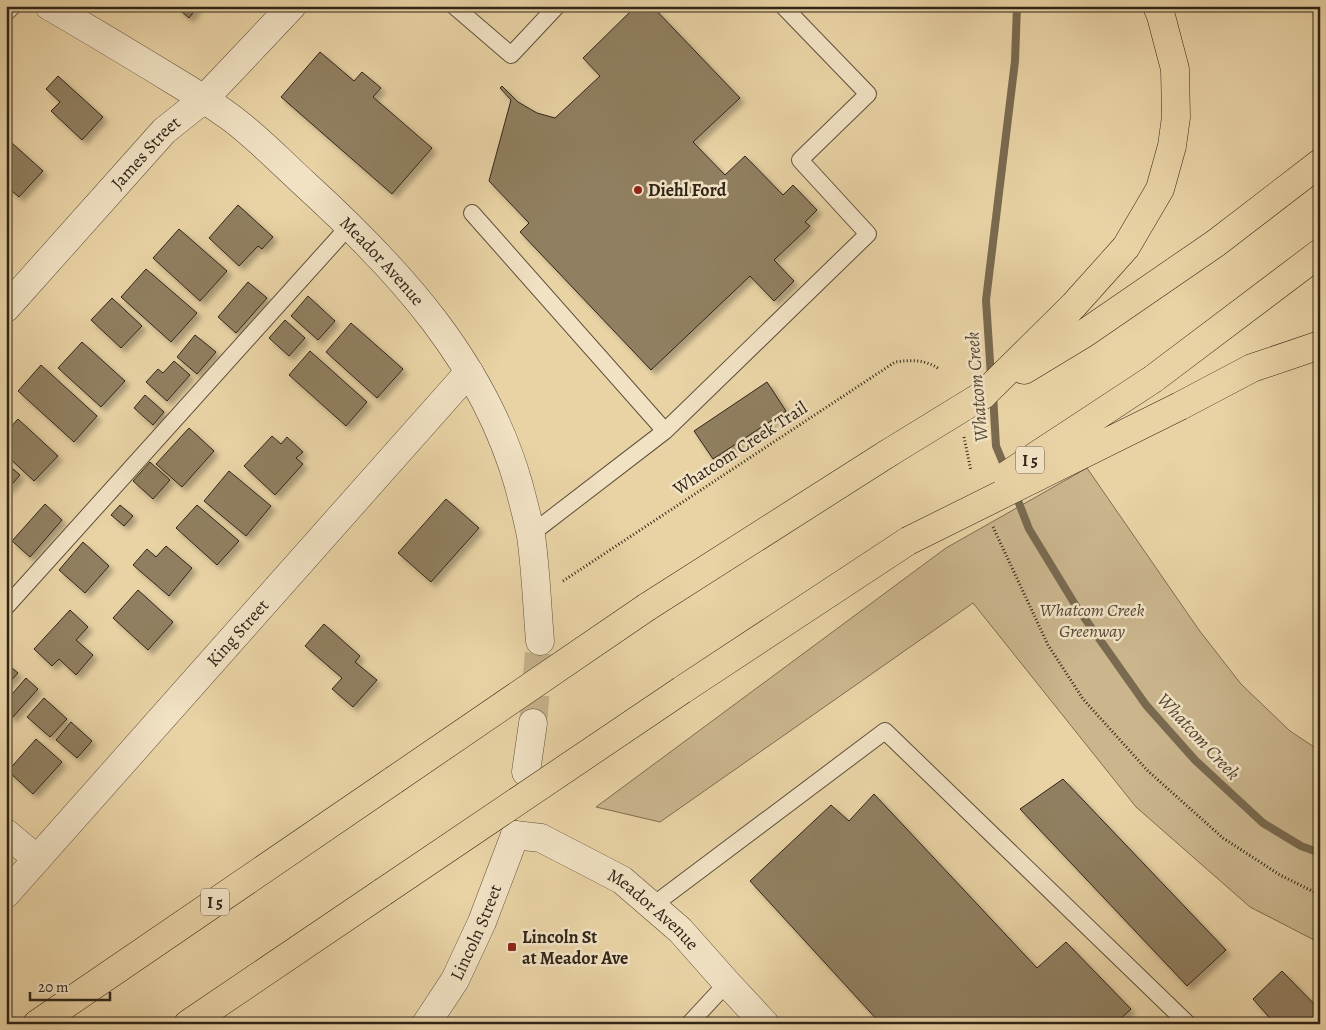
<svg xmlns="http://www.w3.org/2000/svg" width="1326" height="1030" font-family="Alegreya,serif">
	<style>
		.green { fill: #cab58d; stroke: #7d6d52 }
		.lines { fill: none; stroke-linecap: round; stroke-linejoin: round }
		.stream { stroke: #796a50; stroke-width: 8 }
		.building { fill: #907f61; stroke: #302518; filter: url(#shadow) }
		.tertiary-tunnel { stroke: #c4b089; stroke-width: 28; stroke-dasharray: 28 14; stroke-linecap: butt }
		.service-casing { stroke: #5e503b; stroke-width: 18 }
		.minor-casing { stroke: #5e503b; stroke-width: 29 }
		.tertiary-casing { stroke: #5e503b; stroke-width: 29 }
		.motorway-casing { stroke: #302518; stroke-width: 29 }
		.path { stroke: #302518; stroke-width: 3; stroke-dasharray: 1 2.5; stroke-linecap: butt }
		.service { stroke: #f1e2c4; stroke-width: 16 }
		.minor { stroke: #f1e2c4; stroke-width: 28 }
		.tertiary { stroke: #f1e2c4; stroke-width: 28 }
		.motorway { stroke: #e9d3a5; stroke-width: 28 }
		.motorway-bridge-casing { stroke: #302518; stroke-width: 29; stroke-linecap: butt }
		.motorway-bridge { stroke: #e9d3a5; stroke-width: 28 }
		.poi-dot { fill: #8f2418; stroke: #f1e2c4; stroke-width: 2 }
		.labels { text-anchor: middle; stroke-width: 5; stroke-linejoin: round; paint-order: stroke }
		.shield { fill: #f1e2c4; stroke: #6a5e4c; stroke-width: 1 }
		.shield-label { font-size: 16px; font-weight: bold; fill: #302518 }
		.street-label { font-size: 18px; fill: #302518; stroke: #f1e2c4 }
		.poi-label { font-size: 18px; font-weight: bold; fill: #302518; stroke: #f1e2c4; text-anchor: start }
		.park-label { font-size: 18px; font-style: italic; fill: #564935; stroke: #f1e2c4 }
		.water-label { font-size: 19px; font-style: italic; fill: #554834; stroke: #f1e2c4 }
	</style>
	<defs>
		<filter id="shadow"><feDropShadow dx="4.5" dy="4.5" stdDeviation="2.5" flood-color="#0004"/></filter>
	</defs>
	<rect width="100%" height="100%" fill="#e9d3a5"/>
	<filter id="stains"><feTurbulence type="fractalNoise" baseFrequency=".004" numOctaves="4"/><feColorMatrix values="0 0 0 0 .2 0 0 0 0 .09 0 0 0 0 .02 0 0 0 .5 -.17"/></filter>
	<radialGradient id="worn" r=".72"><stop offset=".6" stop-color="#630" stop-opacity="0"/><stop offset="1" stop-color="#630" stop-opacity=".3"/></radialGradient>
	<path class="green" d="M1087 468 1199 630 1241 684 1290 731 1320 751V943L1250 907 1136 807 973 603 660 822 596 807 946 548Z"/>
	<g class="lines">
		<path class="stream" d="M991 377 986 300 1015 61 1017 6
			M993 394 996 446 1006 470
			M1015 493 1029 529 1076 606 1146 705 1195 760 1263 823 1301 846 1320 853"/>
	</g>
	<path class="building" d="M175 6H198L189 18Z
		M636 6H652L740 98 693 142 725 175 745 156 783 195 793 185 817 210 805 222 810 226 774 260 794 281 774 301 750 276 651 370 520 232 529 223 489 181 511 100 500 88 502 86 518 102 537 113 555 118 600 76 583 58Z
		M320 52 354 81 362 72 381 88 373 97 432 148 392 194 281 97Z
		M58 76 103 117 82 140 51 111 60 102 46 89Z
		M12 143 43 171 19 197 6 186V149Z
		M238 205 273 237 262 249 258 246 239 266 209 238Z
		M179 229 227 271 200 301 153 258Z
		M146 269 197 313 171 342 121 297Z
		M248 282 267 298 236 333 218 317Z
		M308 296 335 321 318 340 291 316Z
		M112 298 142 326 121 348 91 320Z
		M285 320 305 338 289 356 269 338Z
		M351 323 403 369 377 398 326 352Z
		M195 335 216 352 197 374 177 357Z
		M82 342 125 381 101 407 58 368Z
		M310 351 367 402 346 426 289 375Z
		M174 361 190 375 167 401 146 382 158 369 163 373Z
		M41 365 97 416 74 442 18 391Z
		M767 382 786 411 713 459 694 431Z
		M145 395 164 412 153 425 134 408Z
		M18 419 58 456 34 481 6 455V432Z
		M189 428 214 451 182 487 156 464Z
		M272 436 281 444 287 437 303 452 296 458 303 464 275 495 244 466Z
		M150 462 170 480 153 499 133 481Z
		M6 463 20 475 6 491Z
		M229 471 271 506 246 536 204 501Z
		M446 499 479 528 431 582 398 553Z
		M45 504 62 520 30 557 12 541Z
		M120 505 133 516 124 526 111 515Z
		M197 505 239 541 217 565 176 528Z
		M83 542 109 566 85 593 59 570Z
		M166 546 192 568 169 596 133 565 147 549 156 557Z
		M138 590 173 622 148 650 113 618Z
		M70 610 88 627 76 640 93 655 76 675 59 659 52 666 34 649Z
		M324 624 360 656 355 662 377 680 353 707 332 689 342 678 305 646Z
		M6 663 18 673 6 686Z
		M26 678 38 689 12 718 6 712V701Z
		M44 698 67 719 50 737 27 717Z
		M71 722 92 741 77 758 56 740Z
		M36 739 62 762 33 794 8 771Z
		M1063 779 1226 950 1187 986 1020 809Z
		M874 794 1037 968 1066 942 1131 1009 1115 1024H881L750 881 831 805 849 821Z
		M1282 971 1320 1010V1024H1275L1253 999Z"/>
	<g class="lines">
		<path class="tertiary-tunnel" d="M533 723 540 641"/>
		<defs>
			<path id="service" d="M454 6 511 55 557 6
				M6 13 13 6
				M472 213 665 431
				M531 534 665 431 868 234 800 160 868 94 783 6
				M6 607 350 225
				M652 906 885 731 1188 1024
				M689 1024 727 983"/>
			<g id="minor">
				<path id="s1" d="M6 308 164 131 204 99"/>
				<path d="M6 833 37 859"/>
				<path id="s2" d="M515 835 541 838 622 880 680 930 727 983 765 1024"/>
				<path id="s3" d="M6 894 469 372"/>
			</g>
			<g id="tertiary">
				<path id="s4" d="M49 6C91 30 132 55 173 80 193 92 212 104 230 117 257 137 282 163 306 185 399 270 484 362 519 486 523 502 528 519 531 536 536 571 537 606 540 641"/>
				<path d="M204 99 292 6"/>
				<path d="M526 772 533 723"/>
				<path id="s5" d="M426 1024 455 980 482 922 515 835"/>
			</g>
			<path id="motorway" d="M1024 370 1085 333 1216 243 1320 163
				M1153 379 1320 253
				M983 395 1074 305 1126 247 1160 189 1172 146 1176 117 1175 69 1161 16 1157 6
				M1180 406 1252 368 1320 345
				M647 607 887 454
				M682 690 908 541
				M37 1024 394 780
				M188 1024 383 892"/>
		</defs>
		<use href="#service" class="service-casing"/>
		<use href="#minor" class="minor-casing"/>
		<use href="#tertiary" class="tertiary-casing"/>
		<use href="#motorway" class="motorway-casing"/>
		<path class="path" d="M964 437 971 471
			M993 527 1048 645 1083 699 1148 771 1223 838 1280 875 1320 895
			M563 581 895 362C911 360 925 359 939 369"/>
		<use href="#service" class="service"/>
		<use href="#minor" class="minor"/>
		<use href="#tertiary" class="tertiary"/>
		<use href="#motorway" class="motorway"/>
		<defs>
			<path id="motorway-bridge" d="M887 454 983 395
				M1007 475 1153 379
				M908 541 1180 406
				M394 780 647 607
				M383 892 682 690"/>
		</defs>
		<use href="#motorway-bridge" class="motorway-bridge-casing"/>
		<use href="#motorway-bridge" class="motorway-bridge"/>
	</g>
	<g class="poi-dot">
		<circle cx="638" cy="190" r="5"/>
		<rect x="507" y="942" width="10" height="10" rx="2.5"/>
	</g>
	<g class="labels">
		<g class="shield">
			<rect x="1016" y="446.5" width="28" height="27" rx="4"/>
			<rect x="201" y="888.5" width="28" height="27" rx="4"/>
		</g>
		<g class="shield-label">
			<text x="1030" y="466">I 5</text>
			<text x="215" y="908">I 5</text>
		</g>
		<g class="street-label">
			<text dy="6" stroke="none"><textPath href="#s1" startOffset="209">James Street</textPath></text>
			<text dy="6" stroke="none"><textPath href="#s4" startOffset="422">Meador Avenue</textPath></text>
			<text transform="translate(740 448) rotate(-33)" y="6">Whatcom Creek Trail</text>
			<text dy="6" stroke="none"><textPath href="#s3" startOffset="349">King Street</textPath></text>
			<text dy="6" stroke="none"><textPath href="#s2" startOffset="160">Meador Avenue</textPath></text>
			<text dy="6" stroke="none"><textPath href="#s5" startOffset="105">Lincoln Street</textPath></text>
		</g>
		<g class="poi-label">
			<text x="648" y="196">Diehl Ford</text>
			<text x="522" y="943">Lincoln St<tspan x="522" dy="21">at Meador Ave</tspan></text>
		</g>
		<g class="park-label">
			<text x="1092" y="616">Whatcom Creek<tspan x="1092" dy="21">Greenway</tspan></text>
		</g>
		<g class="water-label">
			<text transform="translate(976 387) rotate(-95)" y="7">Whatcom Creek</text>
			<text transform="translate(1199 736) rotate(47)" y="7">Whatcom Creek</text>
		</g>
	</g>
	<rect width="1326" height="1030" fill="none" stroke="#e9d3a5" stroke-width="25"/>
	<rect x="8" y="8" width="1311" height="1015" fill="none" stroke="#302518" stroke-width="2.5"/>
	<rect x="12" y="12" width="1301" height="1005" fill="none" stroke="#302518"/>
	<path d="M30 992v8h80v-8" fill="none" stroke="#302518" stroke-width="2.5"/>
	<text x="38" y="992" font-size="15" fill="#302518" stroke="#f1e2c4" stroke-width="4" paint-order="stroke">20 m</text>
	<rect width="100%" height="100%" filter="url(#stains)"/>
	<rect width="100%" height="100%" fill="url(#worn)"/>
</svg>
